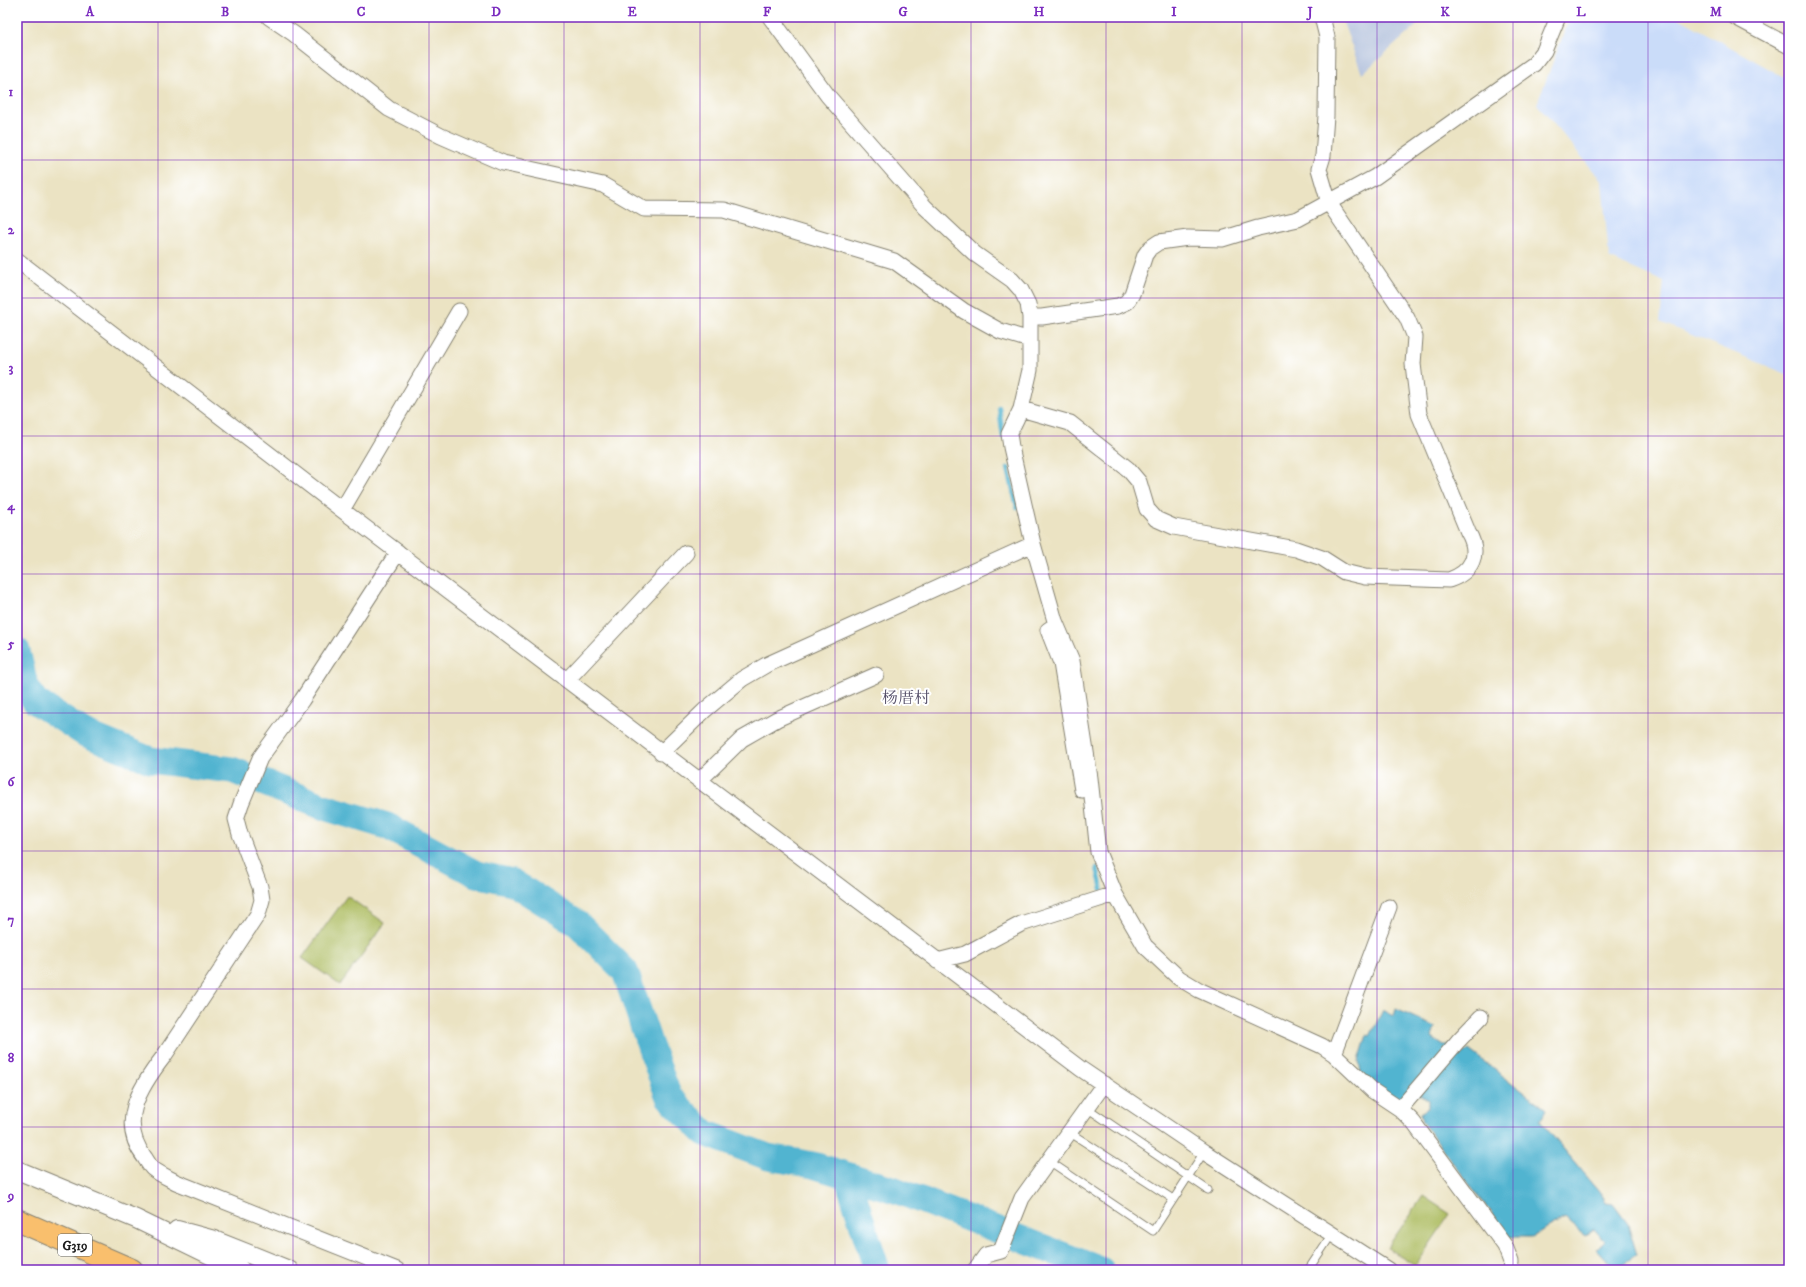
<svg xmlns="http://www.w3.org/2000/svg" width="1806" height="1287" font-family="'IM FELL DW Pica','Noto Serif SC',serif">
	<style>
		.built { fill: #cadcf9 }
		.industrial { fill: #b7c5de }
		.green { fill: #acbb5e; stroke: #646c3d }
		.water { fill: #51b4d0; stroke: #366876 }
		.lines { fill: none; stroke-linecap: round; stroke-linejoin: round }
		.stream { stroke: #51b4d0; stroke-width: 4.5 }
		.river { stroke: #51b4d0; stroke-width: 27 }
		.service-casing { stroke: #848070; stroke-width: 9 }
		.minor-casing { stroke: #848070; stroke-width: 17 }
		.tertiary-casing { stroke: #848070; stroke-width: 20 }
		.trunk-casing { stroke: #848070; stroke-width: 24 }
		.service { stroke: #fff; stroke-width: 7 }
		.minor { stroke: #fff; stroke-width: 15 }
		.tertiary { stroke: #fff; stroke-width: 18 }
		.trunk { stroke: #f9bf6d; stroke-width: 22 }
		.grid { fill: none; stroke: #7b2cbf; stroke-width: 1; stroke-opacity: 0.55 }
		.labels { text-anchor: middle; stroke-width: 4; stroke-linejoin: round; paint-order: stroke }
		.shield { fill: #fff; stroke: #606060; stroke-width: 1 }
		.shield-label { font-size: 13px; font-weight: bold; fill: #1c1c1c }
		.quarter-label { font-size: 16px; fill: #534d67; stroke: #fff }
		.neatline { fill: none; stroke: #7b2cbf; stroke-width: 1.5 }
		.grid-label { font-size: 13px; text-anchor: middle; font-weight: bold; fill: #7b2cbf }
	</style>
	<rect width="100%" height="100%" fill="#fff"/>
	<filter id="ink" filterUnits="userSpaceOnUse"><feTurbulence type="fractalNoise" baseFrequency=".025" numOctaves="2"/><feDisplacementMap in="SourceGraphic" scale="8" xChannelSelector="R" yChannelSelector="G"/><feConvolveMatrix kernelMatrix="1 2 1 2 8 2 1 2 1" color-interpolation-filters="sRGB"/></filter>
	<filter id="wash" filterUnits="userSpaceOnUse"><feTurbulence type="fractalNoise" baseFrequency=".012" numOctaves="4" result="noise"/><feDisplacementMap in="SourceGraphic" scale="16" xChannelSelector="R" yChannelSelector="G"/><feGaussianBlur stdDeviation="0.9" result="paint"/><feColorMatrix in="noise" values="0 0 0 0 0 0 0 0 0 0 0 0 0 0 0 0 0 1.4 0 .05"/><feComposite in="paint" operator="in"/></filter>
	<g filter="url(#wash)">
		<rect width="100%" height="100%" fill="#ebe3c3"/>
		<path class="built" d="M1570 17H1677L1789 80V375L1660 322 1664 282 1609 258 1602 181 1537 104Z"/>
		<path class="industrial" d="M1341 17H1426L1362 74Z"/>
		<path class="green" d="M347 896 385 923 340 985 302 958Z
			M1423 1196 1450 1214 1415 1266 1387 1248Z"/>
		<path class="water" d="M1396 1009 1435 1027 1432 1038 1444 1046H1450L1459 1056 1469 1050 1546 1109 1540 1121 1599 1191 1606 1203 1613 1204 1628 1224 1637 1255 1615 1268 1597 1249 1605 1241 1594 1229 1584 1236 1565 1219 1532 1237H1509L1422 1122 1420 1113 1428 1108V1100L1421 1095 1401 1098H1389L1361 1073 1359 1061 1367 1035 1370 1036 1383 1010 1394 1016Z"/>
		<g class="lines">
			<path class="stream" d="M999 407 1003 437
				M1008 468 1017 507
				M1097 868 1102 889"/>
			<path class="river" d="M17 651 25 685 35 701 84 733 150 760 232 770 324 807 387 826 476 874 512 882 578 924 625 971 650 1046 669 1097 705 1133 768 1157 813 1165 895 1190 1101 1270
				M847 1175 877 1270"/>
		</g>
	</g>
	<g filter="url(#ink)">
		<g class="lines">
			<defs>
				<path id="service" d="M1087 1108 1208 1190
					M1069 1132 1173 1199
					M1049 1161 1153 1231 1204 1152
					M1308 1270 1332 1234"/>
				<path id="minor" d="M269 17 294 34 389 109 441 136 503 163 603 185 644 209 724 210 894 261 964 311 1000 331 1030 340
					M770 17 828 96 925 207 975 254 1012 280 1021 290 1028 304 1030 317H1042L1118 306 1127 302 1132 294 1145 255 1150 248 1159 242 1188 238 1222 239 1258 228 1298 219 1375 177 1534 64 1544 51 1558 17
					M1735 17 1789 46
					M17 260 342 510 1081 1069 1204 1152 1388 1270
					M1030 317V370L1021 409 1009 434 1011 447 1033 544 1055 621 1072 661 1090 778 1098 852 1115 894 1145 946 1179 978 1199 990 1322 1046 1334 1054 1373 1091 1400 1109 1413 1122 1505 1246 1511 1262 1510 1270
					M1021 409 1070 423 1128 469 1139 482 1147 509 1156 519 1174 527 1296 549 1322 558 1344 572 1365 577 1449 580C1472 572 1481 554 1468 532L1419 414 1413 364 1415 337 1407 318 1329 203 1319 169 1323 156 1326 116 1327 37 1322 17
					M342 510 459 311
					M1051 628 1048 630 1061 663 1082 790
					M567 680 686 553
					M661 753 705 710 742 679 766 665 1033 544
					M699 781 742 739 777 719 876 675
					M937 961 965 954 1021 924 1115 894
					M1334 1054 1389 907
					M1400 1109 1458 1041 1481 1017
					M397 1270 176 1182C169 1178 159 1174 152 1168 149 1165 147 1161 145 1158 117 1122 140 1087 164 1056L258 914 262 900 260 887 240 834 236 819 241 804 260 758 302 700 398 552
					M975 1270 986 1255 1001 1251 1022 1198 1104 1084"/>
				<path id="tertiary" d="M17 1170 136 1219 241 1270
					M177 1230 214 1240 289 1270"/>
				<path id="trunk" d="M17 1220 132 1270"/>
			</defs>
			<use href="#service" class="service-casing"/>
			<use href="#minor" class="minor-casing"/>
			<use href="#tertiary" class="tertiary-casing"/>
			<use href="#trunk" class="trunk-casing"/>
			<use href="#service" class="service"/>
			<use href="#minor" class="minor"/>
			<use href="#tertiary" class="tertiary"/>
			<use href="#trunk" class="trunk"/>
		</g>
	</g>
	<path class="grid" d="M158 17V1270M293 17V1270M429 17V1270M564 17V1270M700 17V1270M835 17V1270M971 17V1270M1106 17V1270M1242 17V1270M1377 17V1270M1513 17V1270M1648 17V1270M17 160H1789M17 298H1789M17 436H1789M17 574H1789M17 713H1789M17 851H1789M17 989H1789M17 1127H1789"/>
	<g class="labels">
		<rect class="shield" x="58" y="1234" width="34" height="22" rx="3"/>
		<g class="shield-label">
			<text x="75" y="1250">G319</text>
		</g>
		<g class="quarter-label">
			<text x="906" y="703">杨厝村</text>
		</g>
	</g>
	<rect width="1806" height="1287" fill="none" stroke="#fff" stroke-width="44"/>
	<rect x="22" y="22" width="1762" height="1243" class="neatline"/>
	<g class="grid-label">
		<text x="90" y="16">A</text>
		<text x="225" y="16">B</text>
		<text x="361" y="16">C</text>
		<text x="496" y="16">D</text>
		<text x="632" y="16">E</text>
		<text x="767" y="16">F</text>
		<text x="903" y="16">G</text>
		<text x="1039" y="16">H</text>
		<text x="1174" y="16">I</text>
		<text x="1310" y="16">J</text>
		<text x="1445" y="16">K</text>
		<text x="1581" y="16">L</text>
		<text x="1716" y="16">M</text>
		<text x="11" y="96">1</text>
		<text x="11" y="234">2</text>
		<text x="11" y="372">3</text>
		<text x="11" y="510">4</text>
		<text x="11" y="648">5</text>
		<text x="11" y="786">6</text>
		<text x="11" y="924">7</text>
		<text x="11" y="1062">8</text>
		<text x="11" y="1200">9</text>
	</g>
</svg>
